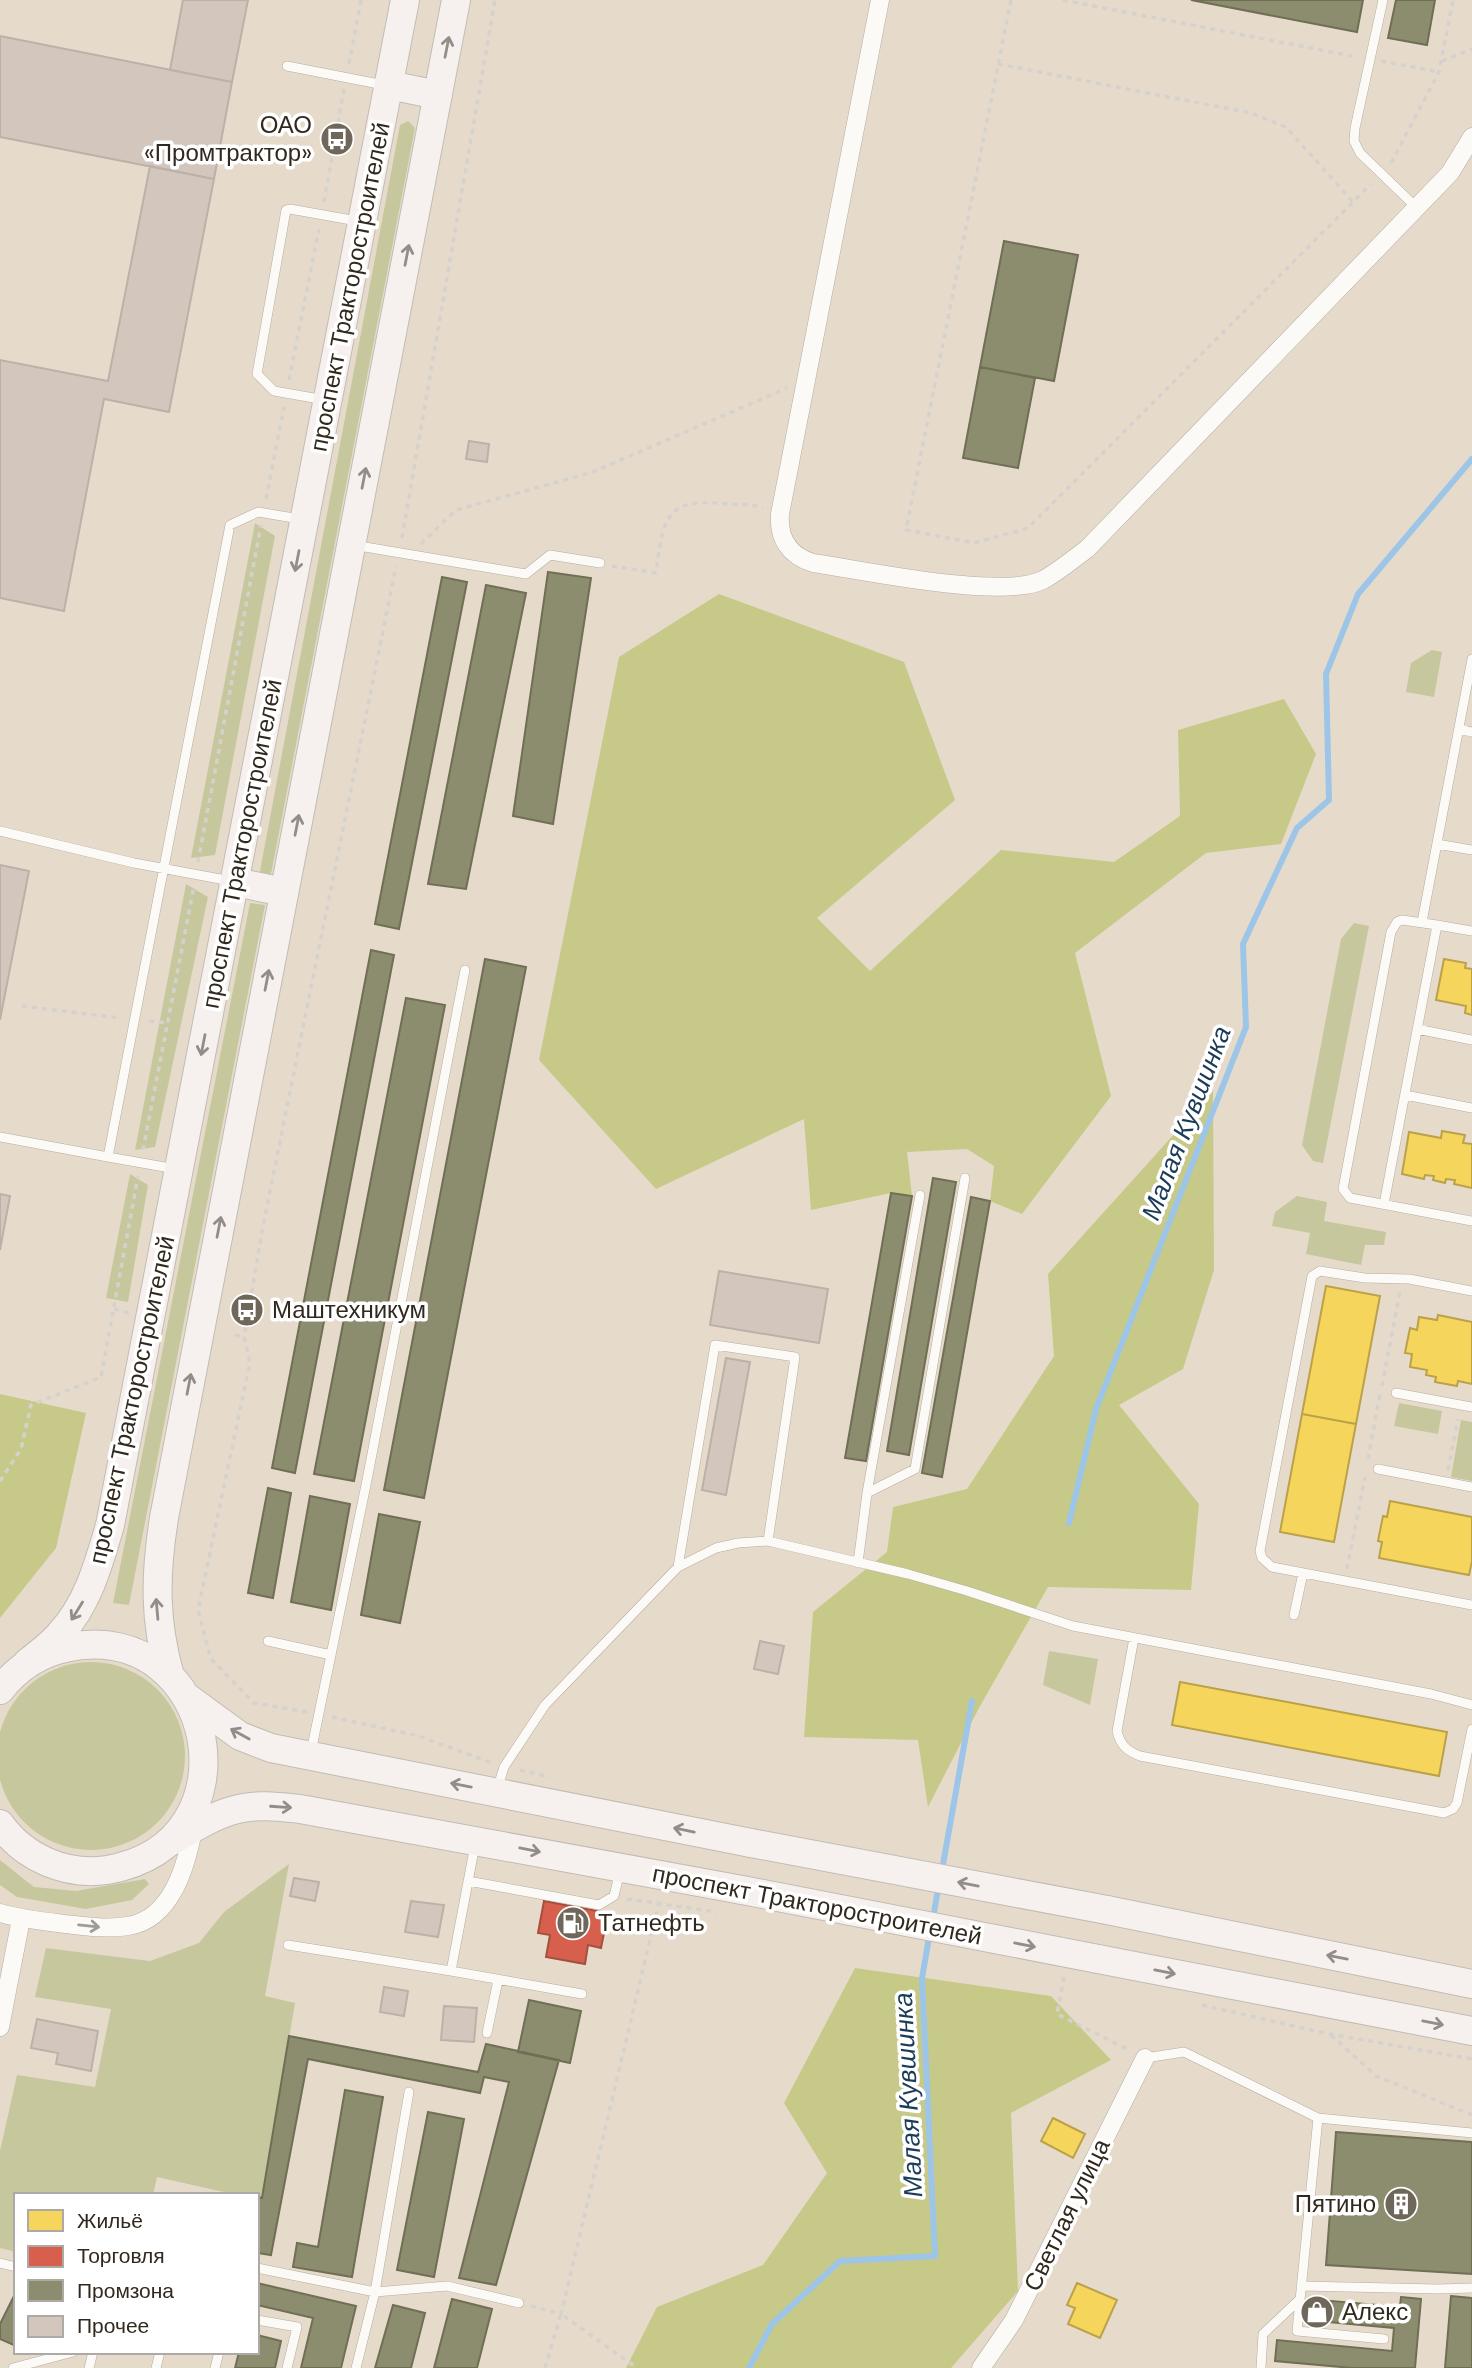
<svg xmlns="http://www.w3.org/2000/svg" width="1472" height="2368" font-family="'DM Sans',sans-serif">
	<style>
		.green { fill: #c7c79d }
		.forest { fill: #c7c989 }
		.homes { fill: #f6d55c; stroke: #bba149; stroke-width: 2 }
		.shops { fill: #d6604d; stroke: #a4503f; stroke-width: 2 }
		.industry { fill: #8c8c6e; stroke: #716e56; stroke-width: 2 }
		.lines { fill: none; stroke-linecap: round; stroke-linejoin: round }
		.stream { stroke: #9dc5e8; stroke-width: 6 }
		.building { fill: #d2c6bd; stroke: #bcb1a8; stroke-width: 2 }
		.service-casing { stroke: #b5aca0; stroke-width: 10 }
		.minor-casing { stroke: #b5aca0; stroke-width: 19 }
		.primary-casing { stroke: #c1bcb3; stroke-width: 30 }
		.path { stroke: #d5d2cd; stroke-width: 3.5; stroke-dasharray: 5 5; stroke-linecap: butt }
		.service { stroke: #fbfaf7; stroke-width: 9 }
		.minor { stroke: #fbfaf7; stroke-width: 18 }
		.primary { stroke: #f6f0ef; stroke-width: 28 }
		.primary-bridge-casing { stroke: #c1bcb3; stroke-width: 30; stroke-linecap: butt }
		.primary-bridge { stroke: #f6f0ef; stroke-width: 28 }
		.oneway { stroke: #948c86 }
		.oneway2 { stroke: #a09c95 }
		.labels { text-anchor: middle; stroke-width: 7; stroke-linejoin: round; paint-order: stroke }
		.poi-label { font-size: 24px; fill: #31291e; stroke: #fff; text-anchor: start }
		.street-label { font-size: 24px; fill: #31291e; stroke: #fff }
		.water-label { font-size: 26px; font-style: italic; fill: #1b3c59; stroke: #fff }
	</style>
	<rect width="100%" height="100%" fill="#e6dbcb"/>
	<path class="green" d="M408 121 415 128 271 874 269 876 262 875 260 871 400 125Z
		M255 523 275 536 215 855 191 858Z
		M1432 650 1442 652 1434 697 1406 692 1411 663Z
		M186 884 208 897 155 1147 135 1150Z
		M250 903 265 905 129 1605 113 1603Z
		M1354 923 1369 926 1323 1163 1313 1161 1302 1145 1341 939Z
		M130 1174 148 1185 128 1302 106 1298Z
		M1297 1196 1327 1202 1324 1221 1386 1232 1384 1245H1365L1361 1265 1306 1254 1310 1233 1272 1226 1275 1212Z
		M1399 1403 1442 1411 1438 1434 1394 1426Z
		M1461 1420 1472 1422V1481L1451 1477Z
		M1049 1651 1098 1659 1090 1705 1043 1685Z
		M-3 1756a94 94 0 1 1 188 0a94 94 0 1 1-188 0Z
		M0 1860 34 1887 76 1891 145 1879 149 1884 132 1900 86 1909 17 1897 0 1885Z
		M289 1864 265 1996 295 2003 262 2198 257 2197V2195L228 2193 157 2177 153 2195H16V2252L0 2248V2151L17 2075 95 2087 111 2009 35 1997 46 1948 150 1961 199 1943 224 1912Z"/>
	<path class="forest" d="M719 594 904 662 955 800 817 918 870 971 1001 850 1114 862 1180 816 1178 730 1284 699 1316 754 1281 844 1206 853 1075 953 1111 1096 1022 1214 990 1201 994 1166 967 1149 907 1152 912 1196 891 1193 811 1210 804 1119 656 1189 539 1060 619 657Z
		M1213 1091 1214 1270 1183 1369 1119 1405 1199 1504 1191 1590 1048 1587 979 1708 928 1807 918 1740 804 1737 813 1612 887 1552 893 1507 967 1489 1054 1356 1048 1274Z
		M0 1394 86 1413 56 1548 0 1618Z
		M855 1968 1051 1996 1111 2060 1011 2113 1018 2291 951 2368H626L657 2307 763 2265 827 2173 784 2103Z"/>
	<path class="homes" d="M1444 959 1466 963 1465 968 1472 969V1015L1465 1013 1466 1006 1436 1000Z
		M1442 1131 1465 1135 1463 1143 1472 1144V1188L1454 1184 1455 1180 1446 1179 1445 1183 1433 1180 1434 1176 1425 1175 1424 1179 1402 1174 1409 1132 1441 1138Z
		M1326 1286 1380 1296 1356 1424 1302 1414Z
		M1438 1315 1472 1322V1384L1458 1381 1457 1386 1435 1382 1436 1377 1426 1375 1427 1370 1410 1367 1412 1354 1405 1353 1410 1328 1417 1330 1419 1317 1437 1320Z
		M1302 1414 1356 1424 1334 1542 1280 1532Z
		M1390 1501 1472 1517V1561L1469 1575 1379 1558 1382 1542 1378 1541 1383 1516 1387 1517Z
		M1180 1682 1447 1732 1439 1776 1172 1725Z
		M1053 2118 1085 2134 1073 2158 1041 2141Z
		M1077 2283 1117 2300 1100 2338 1068 2324 1075 2308 1067 2305Z"/>
	<path class="shops" d="M544 1901 608 1913 601 1948 588 1945 585 1964 546 1957 550 1935 538 1933Z"/>
	<path class="industry" d="M1191 0H1363L1357 32Z
		M1396 0H1435L1427 45 1388 38Z
		M1004 241 1078 255 1054 381 980 367Z
		M980 367 1035 378 1018 468 963 458Z
		M548 572 591 578 553 824 513 816Z
		M442 577 467 582 399 929 375 924Z
		M486 585 526 593 466 889 428 884Z
		M371 950 394 955 295 1473 272 1468Z
		M485 959 526 967 424 1498 384 1490Z
		M406 998 445 1005 354 1481 314 1474Z
		M933 1178 956 1182 909 1455 887 1451Z
		M891 1193 912 1196 866 1461 845 1458Z
		M971 1197 990 1201 942 1477 922 1473Z
		M268 1488 291 1493 273 1598 248 1593Z
		M310 1496 350 1504 331 1610 291 1602Z
		M379 1514 420 1522 400 1623 361 1615Z
		M529 2000 581 2011 570 2063 518 2052Z
		M289 2036 478 2072 486 2044 559 2060 496 2285 459 2278 509 2082 484 2077 480 2093 308 2059 271 2255 257 2253V2197L262 2198Z
		M345 2090 383 2097 352 2277 293 2267 297 2243 318 2247Z
		M428 2112 464 2119 434 2277 397 2270Z
		M1336 2132 1472 2142V2274L1326 2265Z
		M257 2283 356 2306 341 2368H301L313 2318 257 2305Z
		M16 2292V2346L0 2339V2324Z
		M1451 2296 1472 2298V2368H1445Z
		M1401 2297 1421 2299 1415 2368H1352L1275 2361 1277 2340 1392 2351 1394 2328 1307 2320 1309 2299 1400 2307Z
		M452 2299 492 2309 477 2368H434Z
		M393 2305 425 2313 411 2368H375Z
		M257 2335 281 2341 275 2368H235L239 2352H257Z"/>
	<g class="lines">
		<path class="stream" d="M1069 1523 1096 1409 1246 1027 1243 944 1297 828 1329 800 1326 674 1358 594 1472 459
			M942 1870 972 1701
			M933 1918 939 1884
			M749 2368 772 2324 840 2261 935 2256 922 1978 930 1932"/>
	</g>
	<path class="building" d="M183 0H248L232 82 170 70Z
		M0 36 232 82 214 179 0 137Z
		M150 166 214 179 169 412 104 399 64 611 0 598V360L108 381Z
		M469 441 489 444 487 462 466 459Z
		M0 865 29 871 0 1020Z
		M0 1194 10 1196 0 1250Z
		M719 1271 828 1289 819 1343 710 1325Z
		M726 1358 750 1362 726 1495 702 1490Z
		M760 1641 784 1646 778 1674 754 1669Z
		M294 1878 319 1882 315 1901 290 1896Z
		M411 1901 444 1905 438 1937 405 1932Z
		M384 1987 408 1991 404 2016 380 2012Z
		M444 2006 477 2008 474 2042 441 2040Z
		M37 2019 98 2031 91 2071 56 2064 58 2053 31 2048Z"/>
	<g class="lines">
		<defs>
			<path id="service" d="M1383 0 1355 128 1354 141 1360 153 1417 208
				M287 66 384 85
				M325 400 274 391 257 374 286 210 290 209 357 221
				M353 545 526 574 550 555 600 563
				M1459 729 1472 732
				M0 831 134 863 231 881
				M1437 844 1472 850
				M1422 922 1472 659
				M1437 925 1402 920 1397 922 1391 932 1343 1189 1350 1198 1472 1221
				M1417 1029 1472 1040
				M1405 1095 1472 1108
				M0 1137 108 1157 230 525 258 512 300 519
				M108 1157 176 1169
				M1384 1204 1437 925 1472 931
				M1472 1291 1409 1279 1365 1278 1320 1271 1312 1276 1260 1551 1262 1558 1272 1567 1472 1605
				M1396 1393 1472 1407
				M1378 1469 1472 1487
				M867 1493 915 1469 965 1178
				M858 1563 867 1493 920 1195
				M678 1567 715 1345 795 1357 768 1541
				M1294 1615 1303 1573
				M1134 1638 1117 1731C1120 1745 1127 1751 1140 1756L1444 1813 1453 1809 1457 1803 1472 1729
				M268 1641 331 1655
				M311 1752 367 1480 465 970
				M497 1790 504 1767 545 1705 678 1567 716 1548 738 1543 768 1541 908 1574 967 1591 1073 1626 1431 1694 1472 1705
				M468 1881 599 1905 614 1896 620 1871
				M288 1945 451 1971 475 1845
				M451 1971 582 1994
				M487 2033 498 1980
				M1145 2058 1184 2052 1318 2118 1297 2331 1384 2339
				M1318 2118 1472 2133
				M0 2263 16 2267
				M257 2268 375 2292 447 2286 519 2303
				M1301 2286 1438 2289 1472 2288
				M257 2320 297 2327 287 2368
				M13 2368 73 2352
				M89 2368 93 2352
				M156 2368 160 2352
				M215 2368 219 2352
				M356 2368 375 2292 409 2092
				M1261 2368 1263 2334 1300 2299"/>
			<path id="minor" d="M880 0 780 514C778 539 790 556 813 563 863 570 1001 600 1043 580 1058 572 1073 559 1087 549L1450 173 1472 137
				M0 1913C24 1920 49 1922 74 1925 92 1927 110 1929 128 1926 173 1919 187 1863 194 1825
				M0 2027 21 1919
				M981 2368 1014 2320 1145 2058"/>
			<path id="primary" d="M389 85 438 95
				M235 882 284 892
				M27 1663C38 1654 51 1645 60 1634 88 1604 99 1563 110 1525L405 0
				M170 1676C154 1620 155 1575 164 1518L456 0
				M0 1690C18 1667 42 1652 70 1647 216 1619 262 1844 107 1870 66 1876 24 1858 0 1824
				M188 1698 240 1736 271 1748 751 1843
				M168 1843C190 1830 213 1815 238 1809 258 1804 280 1807 300 1809L742 1890
				M1107 1910 1472 1984
				M1098 1959 1472 2031"/>
		</defs>
		<use href="#service" class="service-casing"/>
		<use href="#minor" class="minor-casing"/>
		<use href="#primary" class="primary-casing"/>
		<path class="path" d="M1011 0 906 530 975 543 1028 528 1371 184
			M1063 0 1357 57
			M1381 61 1439 72
			M1442 61 1472 49
			M349 64 361 0
			M998 64 1251 113 1286 127 1353 202
			M1391 163 1439 72 1453 0
			M324 202 344 89
			M289 380 319 229
			M266 499 284 407
			M402 538 495 0
			M421 544 456 510 593 472 787 388
			M612 566 656 573C663 521 664 496 726 504 739 505 751 503 763 508
			M198 862 261 525
			M22 1006 120 1018
			M149 1021 168 1023
			M143 1150 194 886
			M114 1309 129 1313
			M235 1335 244 1337
			M1382 1386 1400 1291
			M1368 1459 1380 1394
			M1448 1470 1458 1419
			M0 1481 21 1449 31 1405 101 1377 138 1176
			M1347 1569 1365 1477
			M307 1712 254 1703 211 1659 198 1610 250 1362 244 1337 263 1226 396 566
			M332 1717 419 1736 492 1763
			M520 1770 550 1777
			M627 1899 717 1912
			M1064 1977 1057 2014 1129 2050
			M1202 2005 1329 2034 1472 2059
			M1331 2035 1376 2076 1472 2115
			M531 2306 561 2314 660 1898
			M545 2368 561 2314 637 2368"/>
		<use href="#service" class="service"/>
		<use href="#minor" class="minor"/>
		<use href="#primary" class="primary"/>
		<defs>
			<path id="primary-bridge" d="M751 1843 1107 1910
				M742 1890 1098 1959"/>
		</defs>
		<use href="#primary-bridge" class="primary-bridge-casing"/>
		<use href="#primary-bridge" class="primary-bridge"/>
	</g>
	<defs><path id="oneway-shaft" d="M-6 0H5M1.5-3L5.5 0L1.5 3" fill="none" stroke-width="1.6" stroke-linecap="round" stroke-linejoin="round" transform="scale(1.75)"/></defs>
	<g class="oneway">
		<use href="#oneway-shaft" transform="translate(447 47) rotate(-79)"/>
		<use href="#oneway-shaft" transform="translate(407 255) rotate(-79)"/>
		<use href="#oneway-shaft" transform="translate(364 478) rotate(-79)"/>
		<use href="#oneway-shaft" transform="translate(297 561) rotate(101)"/>
		<use href="#oneway-shaft" transform="translate(297 825) rotate(-79)"/>
		<use href="#oneway-shaft" transform="translate(267 980) rotate(-79)"/>
		<use href="#oneway-shaft" transform="translate(203 1045) rotate(101)"/>
		<use href="#oneway-shaft" transform="translate(219 1227) rotate(-79)"/>
		<use href="#oneway-shaft" transform="translate(189 1384) rotate(-79)"/>
		<use href="#oneway-shaft" transform="translate(157 1609) rotate(-95)"/>
		<use href="#oneway-shaft" transform="translate(77 1611) rotate(122)"/>
		<use href="#oneway-shaft" transform="translate(240 1734) rotate(-151)"/>
		<use href="#oneway-shaft" transform="translate(461 1785) rotate(-169)"/>
		<use href="#oneway-shaft" transform="translate(281 1807) rotate(4)"/>
		<use href="#oneway-shaft" transform="translate(684 1830) rotate(-168)"/>
		<use href="#oneway-shaft" transform="translate(530 1850) rotate(11)"/>
		<use href="#oneway-shaft" transform="translate(968 1884) rotate(-169)"/>
		<use href="#oneway-shaft" transform="translate(1025 1945) rotate(11)"/>
		<use href="#oneway-shaft" transform="translate(1337 1957) rotate(-169)"/>
		<use href="#oneway-shaft" transform="translate(1165 1972) rotate(11)"/>
		<use href="#oneway-shaft" transform="translate(1433 2023) rotate(11)"/>
	</g>
	<use class="oneway2" href="#oneway-shaft" transform="translate(89 1926) rotate(6)"/>
	<defs>
		<symbol id="bus-disc" viewBox="-11 -11 22 22"><circle r="9.5" fill="#70675b" stroke="#fff"/><path d="M-5-6H5V4H4V6H2V4H-2V6H-4V4H-5ZM-3.5-4V0h7V-4ZM-3.5 1.2v1.5H-2V1.2ZM2 1.2v1.5H3.5V1.2Z" fill="#fff"/></symbol>
		<symbol id="fuel-disc" viewBox="-11 -11 22 22"><circle r="9.5" fill="#70675b" stroke="#fff"/><path d="M-5.5-6h7V0h2V4h1.3V-2.5L3-4.5l.8-.8L6-3V5H2.5V1h-1V6h-7ZM-4.2-4.7v3.2H.2V-4.7Z" fill="#fff"/></symbol>
		<symbol id="building-disc" viewBox="-11 -11 22 22"><circle r="9.5" fill="#70675b" stroke="#fff"/><path d="M-4-6H4V6H1V3H-1V6H-4ZM-2.5-4.3h1.7v1.8h-1.7ZM.8-4.3h1.7v1.8H.8ZM-2.5-1h1.7V.8h-1.7ZM.8-1h1.7V.8H.8Z" fill="#fff"/></symbol>
		<symbol id="shop-disc" viewBox="-11 -11 22 22"><circle r="9.5" fill="#70675b" stroke="#fff"/><path d="M-5-2.5h2.3a2.7 3.5 0 0 1 5.4 0H5L5.5 6h-11ZM-1.5-2.5h3a1.5 2.3 0 0 0-3 0Z" fill="#fff"/></symbol>
	</defs>
	<g fill-rule="evenodd">
		<use href="#bus-disc" x="318" y="120" width="38" height="38"/>
		<use href="#bus-disc" x="228" y="1291" width="38" height="38"/>
		<use href="#fuel-disc" x="554" y="1904" width="38" height="38"/>
		<use href="#building-disc" x="1382" y="2185" width="38" height="38"/>
		<use href="#shop-disc" x="1298" y="2293" width="38" height="38"/>
	</g>
	<g class="labels">
		<g class="poi-label">
			<text x="312" y="133" text-anchor="end">ОАО<tspan x="312" dy="28">«Промтрактор»</tspan></text>
			<text x="272" y="1318">Маштехникум</text>
			<text x="598" y="1931">Татнефть</text>
			<text x="1376" y="2212" text-anchor="end">Пятино</text>
			<text x="1342" y="2320">Алекс</text>
		</g>
		<g class="street-label">
			<text transform="translate(350 287) rotate(-79)" y="8">проспект Тракторостроителей</text>
			<text transform="translate(242 844) rotate(-79)" y="8">проспект Тракторостроителей</text>
			<text transform="translate(132 1400) rotate(-78)" y="8">проспект Тракторостроителей</text>
			<text transform="translate(817 1905) rotate(11)" y="8">проспект Тракторостроителей</text>
			<text transform="translate(1067 2215) rotate(-64)" y="8">Светлая улица</text>
		</g>
		<g class="water-label">
			<text transform="translate(1186 1123) rotate(-69)" y="9">Малая Кувшинка</text>
			<text transform="translate(908 2095) rotate(-93)" y="9">Малая Кувшинка</text>
		</g>
	</g>
	<rect x="14" y="2193" width="245" height="161" fill="#ffffff" stroke="#ada9a5" stroke-width="2"/>
	<rect x="28" y="2210" width="35" height="21" fill="#f6d55c" stroke="#ada9a5" stroke-width="2"/>
	<text x="77" y="2228" font-size="21" fill="#31291e">Жильё</text>
	<rect x="28" y="2246" width="35" height="21" fill="#d6604d" stroke="#ada9a5" stroke-width="2"/>
	<text x="77" y="2263" font-size="21" fill="#31291e">Торговля</text>
	<rect x="28" y="2280" width="35" height="21" fill="#8c8c6e" stroke="#ada9a5" stroke-width="2"/>
	<text x="77" y="2298" font-size="21" fill="#31291e">Промзона</text>
	<rect x="28" y="2316" width="35" height="21" fill="#d2c6bd" stroke="#ada9a5" stroke-width="2"/>
	<text x="77" y="2333" font-size="21" fill="#31291e">Прочее</text>
</svg>
